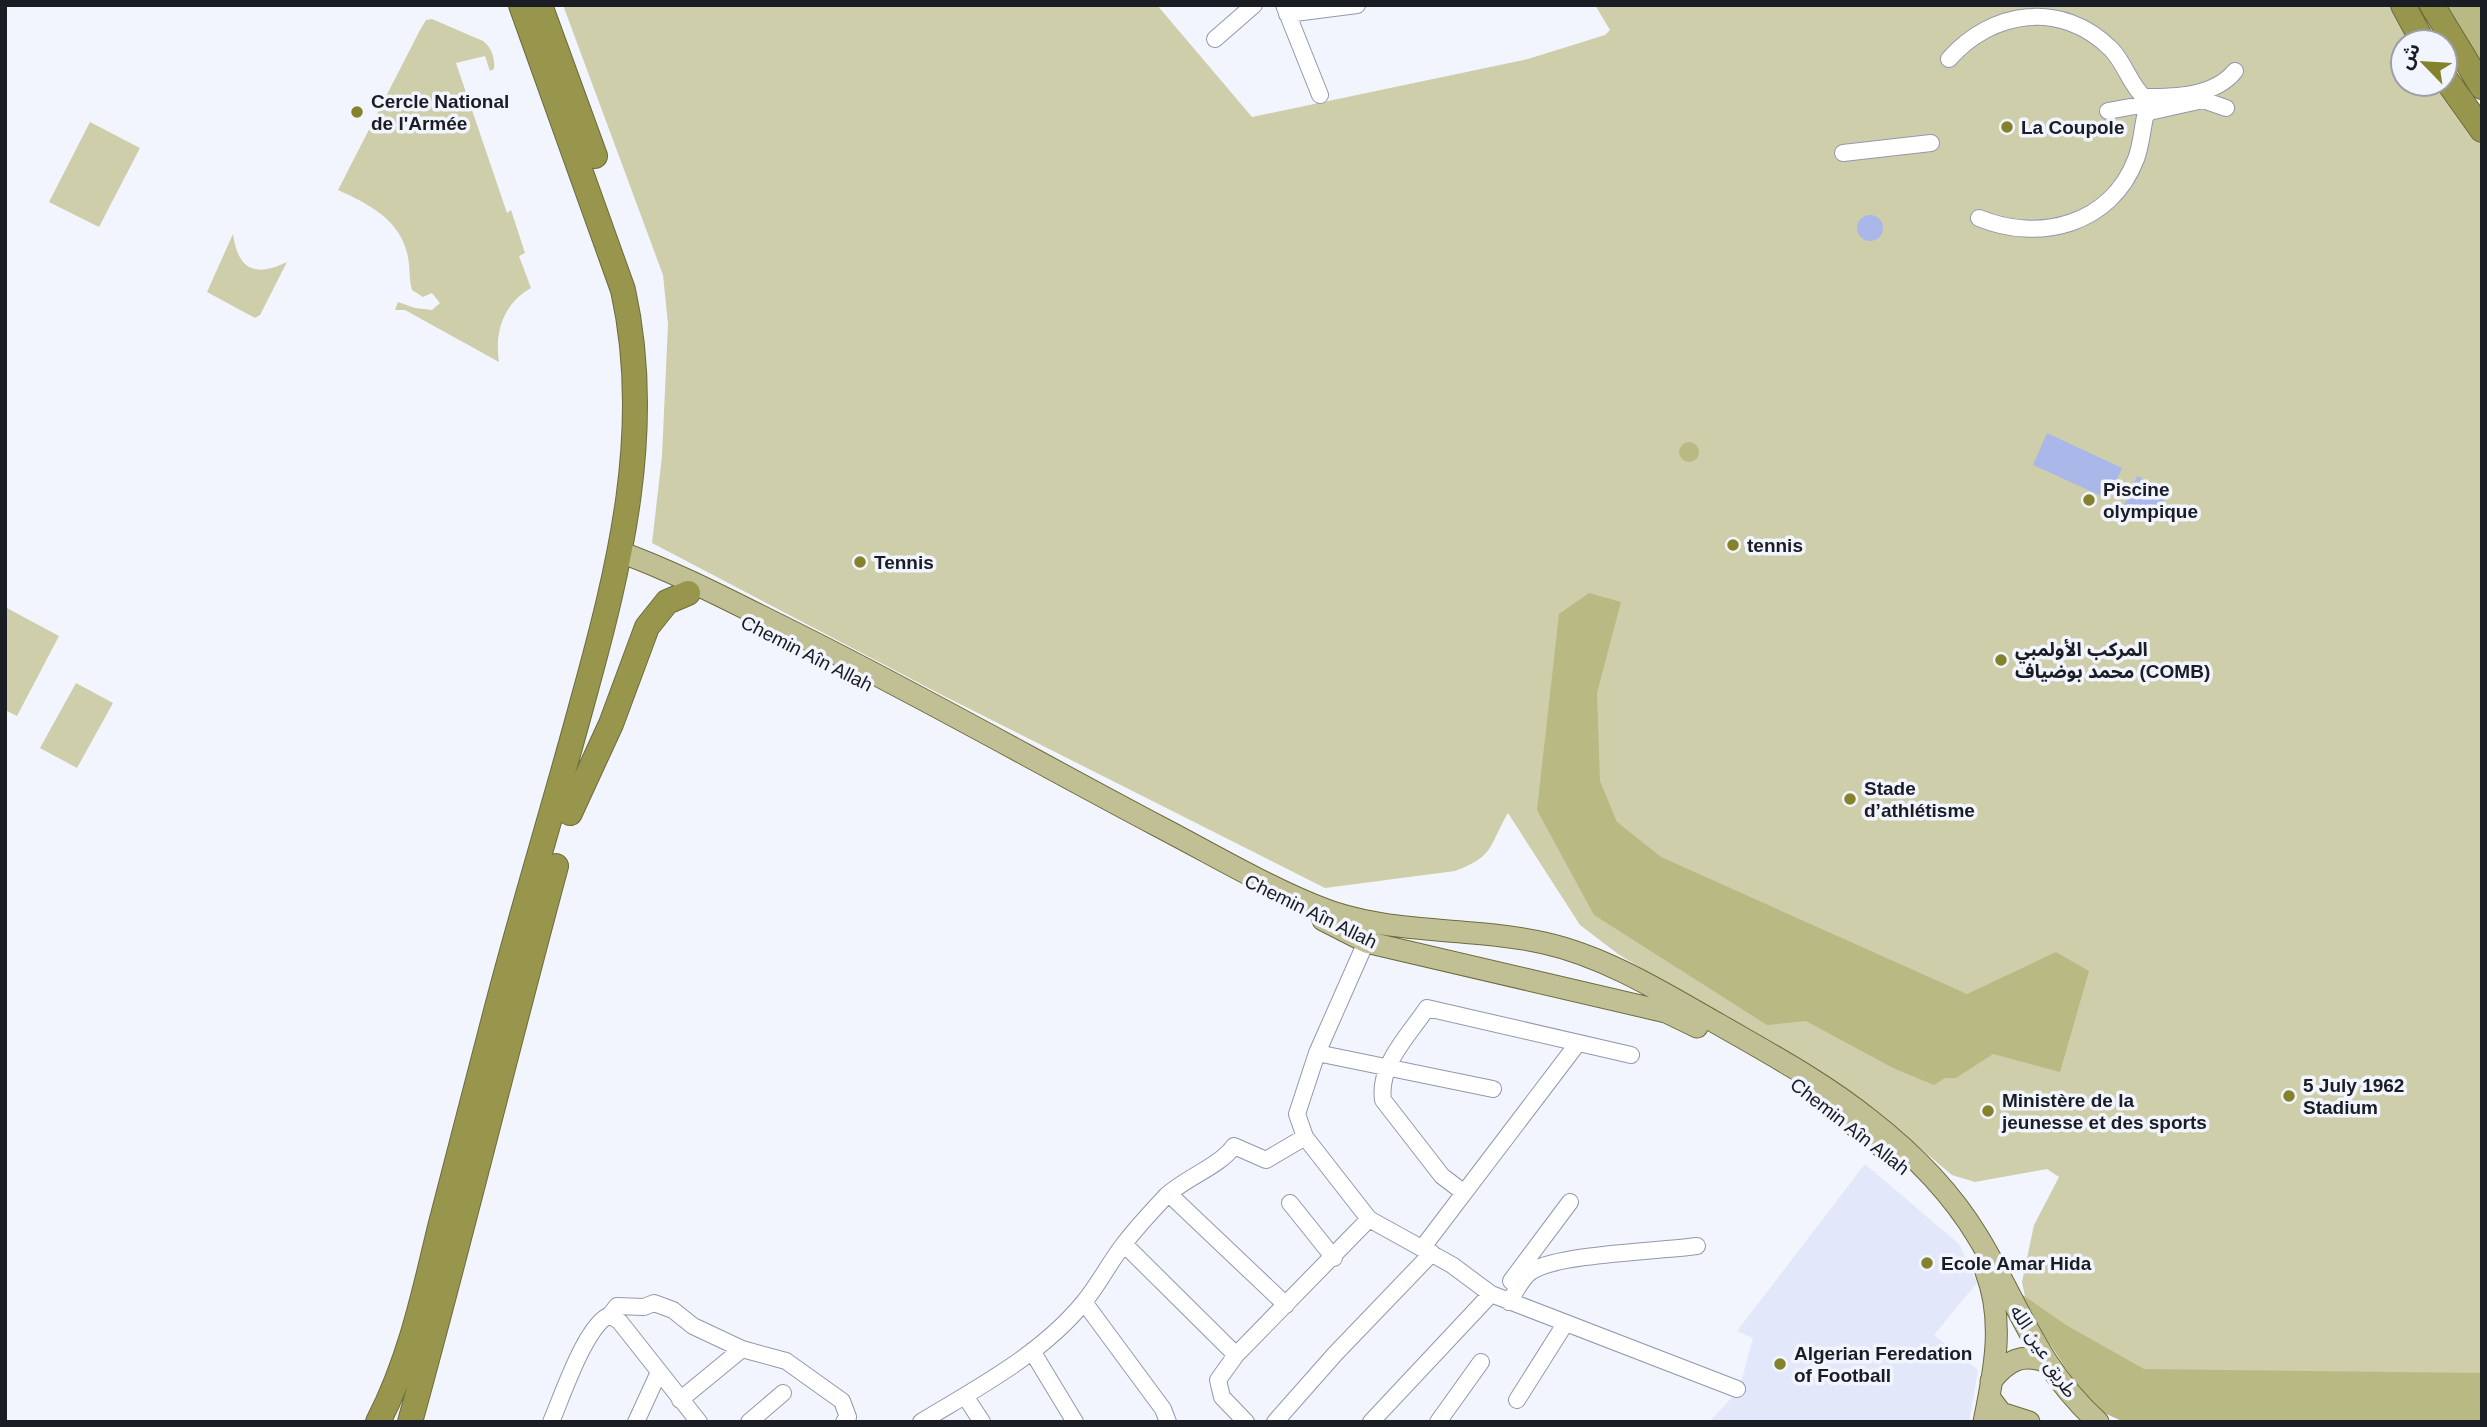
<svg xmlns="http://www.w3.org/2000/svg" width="2487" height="1427" font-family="Arial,'Noto Sans Arabic',sans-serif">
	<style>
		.built { fill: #e2e8fa }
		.green { fill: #ceceab }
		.forest { fill: #b9b984 }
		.water { fill: #a9b8e9 }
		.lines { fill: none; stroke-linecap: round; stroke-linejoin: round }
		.minor-tunnel { stroke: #c7cad3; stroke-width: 16; stroke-dasharray: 16 8; stroke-linecap: butt }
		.minor-casing { stroke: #9298ad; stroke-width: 18 }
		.major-casing { stroke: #6c6c3e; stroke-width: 23 }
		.highway-casing { stroke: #6c6c3e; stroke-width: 26 }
		.minor { stroke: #fff; stroke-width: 16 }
		.major { stroke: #c1c094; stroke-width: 21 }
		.highway { stroke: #98964c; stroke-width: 24 }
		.poi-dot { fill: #84822b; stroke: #f2f5fe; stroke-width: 2.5 }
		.labels { text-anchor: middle; stroke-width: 7; stroke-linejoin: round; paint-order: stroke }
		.poi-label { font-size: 19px; font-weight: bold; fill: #1b1d25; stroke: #f2f5fe; text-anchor: start }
		.street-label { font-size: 19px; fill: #1b1d25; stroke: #f2f5fe }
	</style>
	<rect width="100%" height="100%" fill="#f2f5fe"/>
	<path class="built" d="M1865 1164 1959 1244 1977 1283 1934 1335 1978 1370 1969 1422H1709L1739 1390 1753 1338 1737 1331Z"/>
	<path class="green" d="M563 5H1157L1252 117 1528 59 1605 35 1610 30 1595 5H2393L2413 42H2403V84H2438L2482 146V1422H2135L2082 1386 2029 1317 2022 1282 2034 1225 2059 1177 2047 1169 1975 1182 1952 1175 1873 1108 1618 954 1580 925 1508 813C1488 847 1495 856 1455 871L1325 888 940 694 652 543 662 456 668 324 663 275Z
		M432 19 483 41C492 48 495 58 494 69L490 71 485 56 456 63 507 213 511 210 525 253 519 256 531 288C504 303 494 332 499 362L405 310H395L398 302 415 308 432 310 440 303 432 293 423 297 412 290C409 279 410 268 408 257 401 220 369 204 338 190L420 30 426 20Z
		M90 122 140 148 99 227 49 202Z
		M233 234C238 269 254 278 287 262L260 315 255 318 207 292Z
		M5 607 59 636 17 716 5 710Z
		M76 683 113 703 77 768 40 748Z"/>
	<path class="forest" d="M2446 5H2482V69Z
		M1679 452a10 10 0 1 1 20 0a10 10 0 1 1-20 0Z
		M1589 593 1621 602 1597 693 1600 781 1617 822 1661 857 1967 994 2056 952 2089 971 2060 1072 1993 1054 1956 1078H1945L1934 1085 1893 1068 1806 1021 1767 1025 1594 915 1537 810 1559 614Z
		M2014 1289 2066 1325 2144 1369 2482 1373V1422H2124L2091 1407Z"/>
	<path class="water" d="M1857 228a13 13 0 1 1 26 0a13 13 0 1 1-26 0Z
		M2047 433 2122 468 2108 499 2033 465Z
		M2137 476 2169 491 2155 520 2124 505Z"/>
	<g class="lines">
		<path class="minor-tunnel" d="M1883 5V6"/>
		<defs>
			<path id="minor" d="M1284 5 1320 95
				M1287 14 1357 5
				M1215 39 1254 5
				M1949 59C1992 10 2062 0 2111 49 2125 63 2130 85 2144 97 2174 97 2214 97 2235 71
				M2108 111 2157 102
				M1843 153 1931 143
				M1979 218C2039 243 2111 225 2136 159 2141 146 2142 131 2145 117L2149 112 2203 100 2226 108
				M1366 942 1317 1053 1297 1114 1305 1137 1369 1219 1452 1265 1491 1294 1737 1389
				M1317 1053 1493 1089
				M1463 1192 1442 1176 1383 1100C1378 1065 1409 1035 1427 1008L1631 1055
				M1169 1194 1286 1305
				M1290 1203 1334 1258
				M1124 1244 1236 1355
				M1423 1247 1578 1043
				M1511 1281 1570 1202
				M1084 1302 1163 1409 1168 1422
				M1509 1302C1515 1293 1522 1277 1532 1271 1558 1254 1661 1251 1697 1246
				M610 1315 617 1306 644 1307 654 1303 673 1310 693 1326 742 1349 786 1361 842 1401 848 1417 844 1422
				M1032 1351 1075 1422
				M965 1396 982 1422
				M680 1400 742 1349
				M1517 1400 1565 1324
				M551 1422C562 1397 586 1324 610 1315L620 1322 699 1422
				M636 1422 659 1372
				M749 1422 783 1393
				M921 1422C977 1388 1042 1354 1084 1302 1099 1284 1109 1263 1124 1244 1136 1228 1152 1211 1166 1196 1186 1177 1219 1167 1234 1146L1266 1160 1305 1137
				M1246 1422 1222 1397 1218 1380 1236 1355 1369 1219
				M1275 1422 1335 1354 1432 1253
				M1371 1422 1491 1294
				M1438 1422 1481 1362"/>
			<path id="major" d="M620 552C678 573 734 603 789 630 914 692 1035 761 1158 826 1210 853 1262 884 1316 906 1387 936 1469 926 1544 943 1607 957 1665 994 1720 1025 1772 1055 1824 1083 1870 1120 1911 1152 1951 1192 1978 1237 2019 1304 2036 1366 2098 1422
				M1323 920 1366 942 1666 1012 1697 1027
				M1821 1100 1887 1151
				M1991 1381C2007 1361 2022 1352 2047 1362
				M1989 1397 2001 1413 2029 1422
				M1984 1422C1994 1373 2005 1321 1986 1272"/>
			<path id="highway" d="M540 5 595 156
				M2403 5 2423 42
				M2432 5 2482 87
				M2445 78 2482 130
				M570 813 611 724 647 627 667 602 688 593
				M378 1422C410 1360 424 1294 440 1227 458 1155 477 1083 496 1011 523 907 555 804 583 700 620 566 654 429 623 290L521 5
				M410 1422C461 1237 506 1051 556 866"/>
		</defs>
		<use href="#minor" class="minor-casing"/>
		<use href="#major" class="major-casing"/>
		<use href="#highway" class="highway-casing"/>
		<use href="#minor" class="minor"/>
		<use href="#major" class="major"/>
		<use href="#highway" class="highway"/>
	</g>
	<g class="poi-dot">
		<circle cx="357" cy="112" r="7"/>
		<circle cx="2007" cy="127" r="7"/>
		<circle cx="2089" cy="500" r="7"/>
		<circle cx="1733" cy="545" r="7"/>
		<circle cx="860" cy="562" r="7"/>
		<circle cx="2001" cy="660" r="7"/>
		<circle cx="1850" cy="799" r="7"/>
		<circle cx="2289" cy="1096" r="7"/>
		<circle cx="1988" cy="1111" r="7"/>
		<circle cx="1927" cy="1263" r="7"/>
		<circle cx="1780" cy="1364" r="7"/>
	</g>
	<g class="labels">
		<g class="poi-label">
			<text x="371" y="108">Cercle National<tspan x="371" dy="22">de l'Armée</tspan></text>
			<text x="2021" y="134">La Coupole</text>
			<text x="2103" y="496">Piscine<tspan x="2103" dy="22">olympique</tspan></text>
			<text x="1747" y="552">tennis</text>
			<text x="874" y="569">Tennis</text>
			<text x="2015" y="656">المركب الأولمبي<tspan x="2015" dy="22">محمد بوضياف (COMB)</tspan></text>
			<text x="1864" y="795">Stade<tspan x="1864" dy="22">d’athlétisme</tspan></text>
			<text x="2303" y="1092">5 July 1962<tspan x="2303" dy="22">Stadium</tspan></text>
			<text x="2002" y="1107">Ministère de la<tspan x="2002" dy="22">jeunesse et des sports</tspan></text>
			<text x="1941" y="1270">Ecole Amar Hida</text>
			<text x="1794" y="1360">Algerian Feredation<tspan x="1794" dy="22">of Football</tspan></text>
		</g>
		<g class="street-label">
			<text transform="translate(807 653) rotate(27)" y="7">Chemin Aîn Allah</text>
			<text transform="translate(1311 911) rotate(26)" y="7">Chemin Aîn Allah</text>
			<text transform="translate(1850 1126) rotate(38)" y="7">Chemin Aîn Allah</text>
			<text transform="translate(2044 1351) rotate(57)" y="7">طريق عين الله</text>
		</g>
	</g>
	<rect width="2487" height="1427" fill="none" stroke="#1b1d25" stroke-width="14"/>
	<g transform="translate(2424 63) rotate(295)"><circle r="33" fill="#f2f5fe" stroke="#9c9fa7" stroke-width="2"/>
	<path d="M0-5L12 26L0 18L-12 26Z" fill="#84822b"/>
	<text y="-10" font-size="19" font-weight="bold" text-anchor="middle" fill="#1b1d25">ش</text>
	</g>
</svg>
